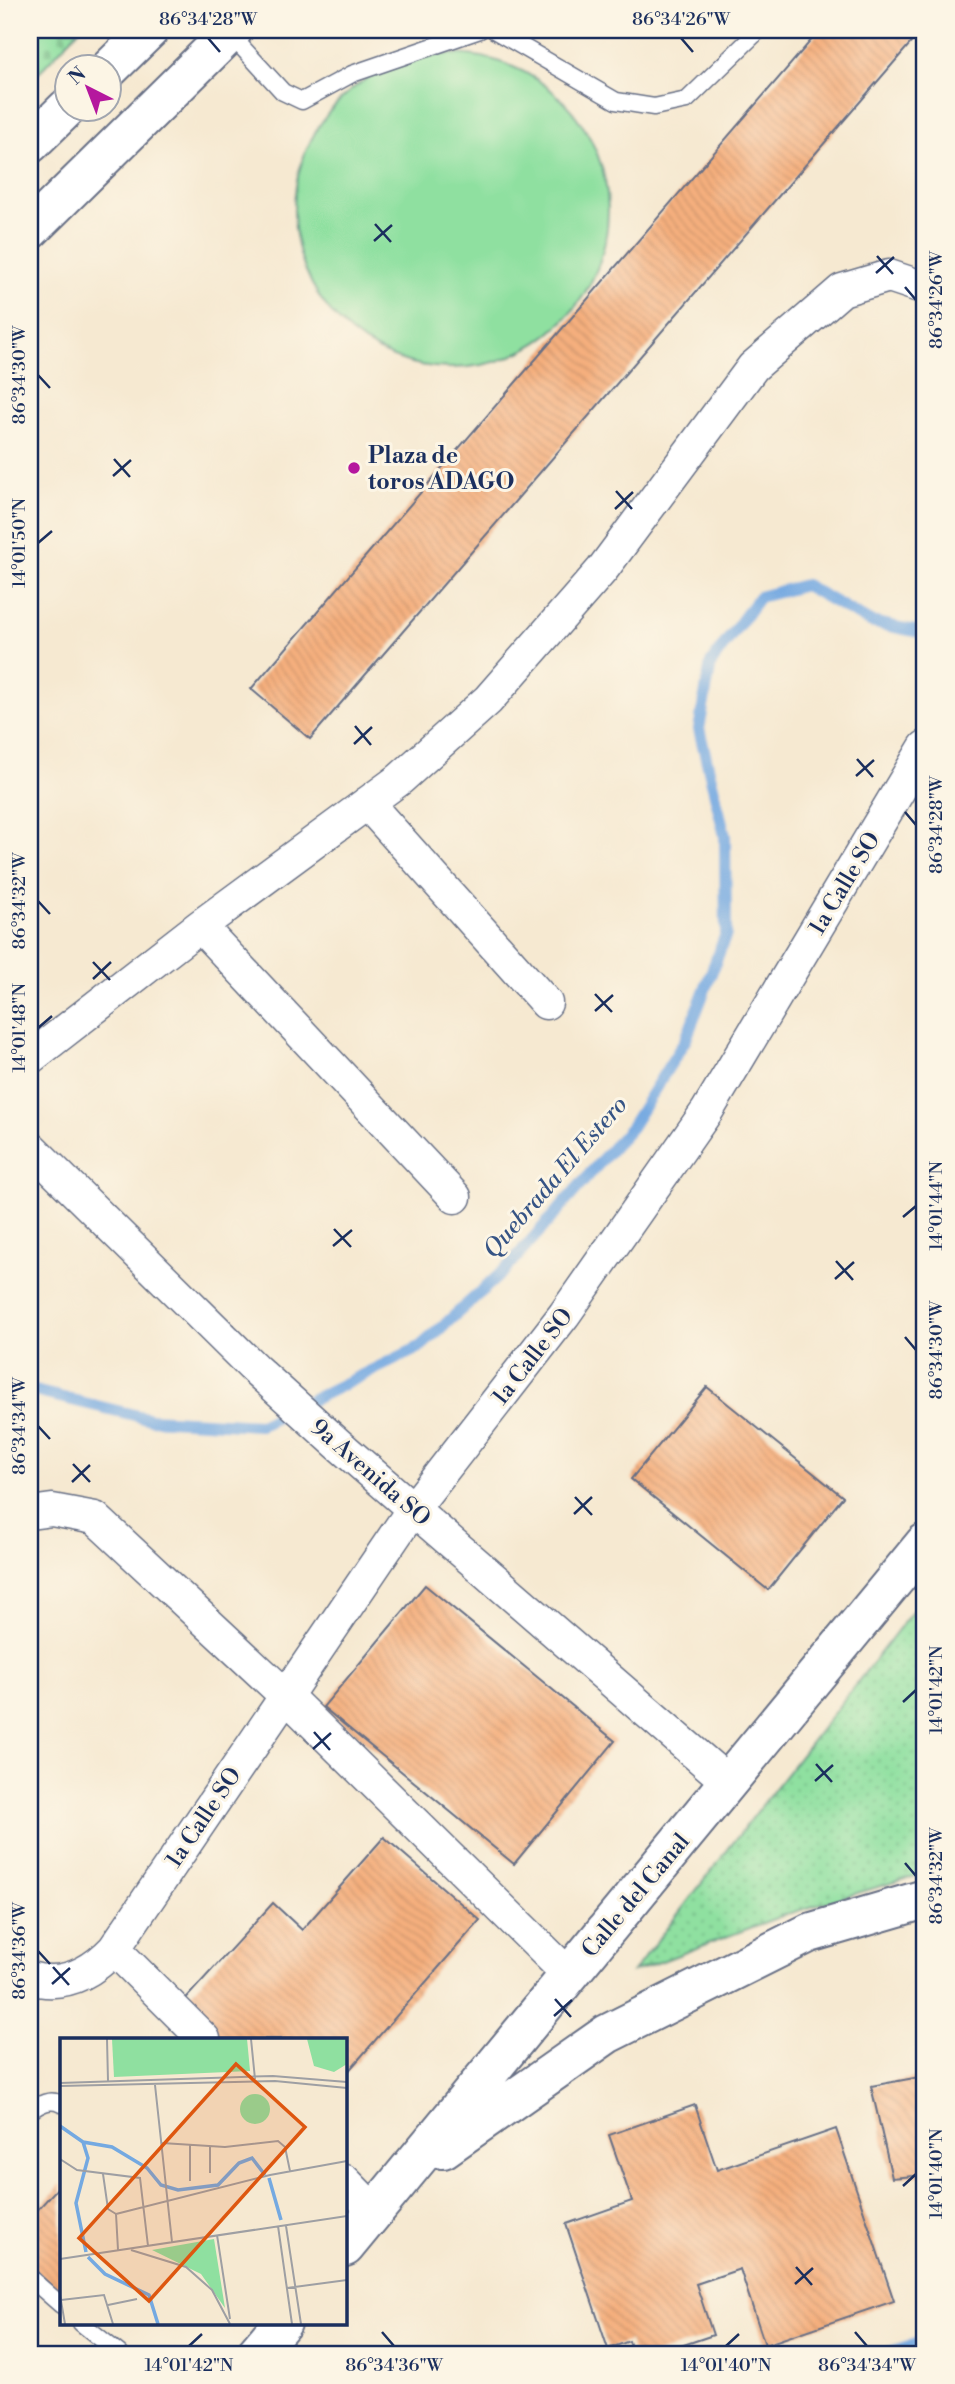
<svg xmlns="http://www.w3.org/2000/svg" width="955" height="2384" font-family="'Libre Bodoni',serif">
	<style>
		.green { fill: url(#green-dots); stroke: #55887f; stroke-width: 2 }
		.cemetery { fill: url(#cemetery-stones); stroke: #55887f; stroke-width: 2 }
		.pitch { fill: #8fe0a0; stroke: #55887f; stroke-width: 2 }
		.lines { fill: none; stroke-linecap: round; stroke-linejoin: round }
		.stream { stroke: #74a9e1; stroke-width: 12 }
		.building { fill: url(#building-back-hatch) }
		.lane-casing { stroke: #687086; stroke-width: 19 }
		.street-casing { stroke: #687086; stroke-width: 35 }
		.secondary-casing { stroke: #687086; stroke-width: 42 }
		.highway-casing { stroke: #687086; stroke-width: 42 }
		.lane { stroke: #fff; stroke-width: 16 }
		.street { stroke: #fff; stroke-width: 32 }
		.secondary { stroke: #fff; stroke-width: 38 }
		.highway { stroke: #fff; stroke-width: 38 }
		.ticks { fill: none; stroke: #1b2f5e; stroke-width: 2.5 }
		.poi-dot { fill: #b5179e; stroke: #fcf5e5; stroke-width: 2.5 }
		.labels { text-anchor: middle; stroke-width: 6; stroke-linejoin: round; paint-order: stroke }
		.poi-label { font-size: 23px; font-weight: bold; fill: #1b2f5e; stroke: #fcf5e5; text-anchor: start }
		.street-label { font-size: 23px; fill: #1b2f5e; stroke: #fcf5e5 }
		.water-label { font-size: 24px; font-style: italic; fill: #365485; stroke: #fcf5e5 }
		.inset-river { fill: none; stroke: #74a9e1; stroke-width: 3.5 }
		.inset-road { fill: none; stroke: #9e9fa3; stroke-width: 2 }
		.view { fill: #de5710; fill-opacity: 0.15; stroke: #de5710; stroke-width: 3.5 }
		.inset-edge { fill: none; stroke: #1b2f5e; stroke-width: 3.5 }
		.neatline { fill: none; stroke: #1b2f5e; stroke-width: 2.5 }
		.ticks-label { font-size: 18px; text-anchor: middle; fill: #1b2f5e }
	</style>
	<defs>
		<pattern id="green-dots" width="8" height="8" patternUnits="userSpaceOnUse" patternTransform="scale(1.75)"><rect width="8" height="8" fill="#8fe0a0"/><path d="M2 2h.1M6 6h.1" fill="none" stroke="#7bc08c" stroke-width="1.8" stroke-linecap="round"/></pattern>
		<pattern id="cemetery-stones" width="16" height="16" patternUnits="userSpaceOnUse" patternTransform="scale(1.75)"><rect width="16" height="16" fill="#8fe0a0"/><path d="M2 7V4a2 2 0 0 1 4 0v3zM10 15v-3a2 2 0 0 1 4 0v3z" fill="#7bc08c"/></pattern>
		<pattern id="building-back-hatch" width="6" height="6" patternUnits="userSpaceOnUse" patternTransform="scale(1.75)"><rect width="6" height="6" fill="#f5af7d"/><path d="M-1 5l2 2M0 0l6 6M5-1l2 2" fill="none" stroke="#d1976e"/></pattern>
	</defs>
	<rect width="100%" height="100%" fill="#fcf5e5"/>
	<filter id="ink" filterUnits="userSpaceOnUse"><feTurbulence type="fractalNoise" baseFrequency=".0143" numOctaves="2"/><feDisplacementMap in="SourceGraphic" scale="14" xChannelSelector="R" yChannelSelector="G"/><feConvolveMatrix kernelMatrix="1 2 1 2 8 2 1 2 1" color-interpolation-filters="sRGB"/></filter>
	<filter id="wash" filterUnits="userSpaceOnUse"><feTurbulence type="fractalNoise" baseFrequency=".00686" numOctaves="4" result="noise"/><feDisplacementMap in="SourceGraphic" scale="28" xChannelSelector="R" yChannelSelector="G"/><feGaussianBlur stdDeviation="1.57" result="paint"/><feColorMatrix in="noise" values="0 0 0 0 0 0 0 0 0 0 0 0 0 0 0 0 0 1.4 0 .05"/><feComposite in="paint" operator="in"/></filter>
	<g filter="url(#wash)">
		<rect width="100%" height="100%" fill="#f6e9d1"/>
		<path class="green" d="M925 1595V1873L787 1914 633 1972Z"/>
		<path class="cemetery" d="M30 30H79L30 82Z"/>
		<path class="pitch" d="M294 211a157 157 0 1 1 314 0a157 157 0 1 1-314 0Z"/>
		<g class="lines">
			<path class="stream" d="M30 1390 151 1419 260 1425 420 1347 508 1267 631 1127 686 1039 726 934 725 836 699 729 711 663 759 597 805 585 870 622 925 633
				M884 2354 919 2343 925 2345"/>
		</g>
		<g id="blocks">
			<path class="building" d="M820 30H922L310 739 251 689Z
				M707 1387 843 1497 768 1590 631 1479Z
				M425 1585 615 1741 514 1864 323 1707Z
				M384 1837 480 1920 345 2075V2039H215L179 2006 273 1903 302 1930Z
				M925 2076V2175L892 2178 871 2086Z
				M695 2105 717 2170 836 2129 894 2301 765 2345 740 2269 696 2284 713 2335 657 2354H633L629 2341 608 2349 566 2224 632 2201 609 2135Z
				M61 2184V2295L30 2265V2218Z"/>
		</g>
	</g>
	<g filter="url(#ink)">
		<use href="#blocks" fill-opacity="0" stroke="#687086" stroke-width="2"/>
		<g class="lines">
			<defs>
				<path id="lane" d="M494 30 616 101 654 107 687 100 759 30
					M229 33 283 92 302 101 352 74 480 30
					M30 2111C40 2104 50 2098 61 2104
					M30 2278 61 2305
					M81 2323 120 2354"/>
				<path id="street" d="M367 803 546 1003
					M200 926 455 1197
					M30 1058 200 926 400 779 488 700 602 570 753 367 842 290 889 276 925 288
					M30 1147 254 1368 338 1444 728 1782
					M30 1513 52 1510 95 1518 286 1696 569 1975
					M114 1949 204 2039
					M30 1978C63 1988 91 1973 114 1949L413 1509 564 1315 707 1111 925 747
					M345 2181 374 2211"/>
				<path id="secondary" d="M108 70 149 30
					M30 144 67 108
					M30 230 233 30"/>
				<path id="highway" d="M443 2149 607 2034 809 1933 925 1899
					M345 2247 925 1543
					M256 2354 282 2323"/>
			</defs>
			<use href="#lane" class="lane-casing"/>
			<use href="#street" class="street-casing"/>
			<use href="#secondary" class="secondary-casing"/>
			<use href="#highway" class="highway-casing"/>
			<use href="#lane" class="lane"/>
			<use href="#street" class="street"/>
			<use href="#secondary" class="secondary"/>
			<use href="#highway" class="highway"/>
		</g>
	</g>
	<path class="ticks" d="M208 38 220 52M681 38 693 52M375 224 391 242M374 241 392 225M877 256 893 274M876 273 894 257M905 287 916 300M38 375 50 388M114 459 130 477M113 476 131 460M616 491 632 509M615 509 633 492M38 543 52 531M355 726 371 745M354 744 372 727M857 759 873 777M856 776 874 760M905 812 916 825M38 901 50 914M93 962 110 980M93 979 111 962M595 994 612 1012M595 1011 613 995M38 1028 52 1016M903 1217 916 1206M334 1229 351 1247M333 1246 352 1230M836 1261 853 1280M835 1279 854 1262M905 1337 916 1350M38 1426 50 1439M73 1464 90 1482M72 1482 90 1465M575 1497 592 1515M574 1514 592 1497M903 1702 916 1690M314 1732 330 1750M313 1749 331 1733M816 1764 832 1782M815 1781 833 1765M905 1863 916 1876M38 1951 50 1964M53 1967 69 1985M52 1984 70 1968M555 1999 571 2017M554 2016 572 2000M903 2186 916 2174M796 2267 812 2285M795 2284 813 2268M382 2332 394 2346M855 2332 867 2346M189 2346 202 2334M726 2346 739 2334"/>
	<circle class="poi-dot" cx="354" cy="468" r="7"/>
	<g class="labels">
		<g class="poi-label">
			<text x="368" y="463">Plaza de<tspan x="368" dy="26">toros ADAGO</tspan></text>
		</g>
		<g class="street-label">
			<text transform="translate(844 883) rotate(-59)" y="8">1a Calle SO</text>
			<text transform="translate(532 1356) rotate(-52)" y="8">1a Calle SO</text>
			<text transform="translate(371 1472) rotate(41)" y="8">9a Avenida SO</text>
			<text transform="translate(203 1817) rotate(-56)" y="8">1a Calle SO</text>
			<text transform="translate(635 1895) rotate(-50)" y="8">Calle del Canal</text>
		</g>
		<g class="water-label">
			<text transform="translate(555 1177) rotate(-49)" y="8">Quebrada El Estero</text>
		</g>
	</g>
	<g transform="translate(60 2038)">
		<rect width="287" height="287" fill="#f6e9d1"/>
		<path d="M154 201 165 270 141 236 92 212Z" fill="#8fe0a0"/>
		<path d="M52 1H187L190 33 54 39Z" fill="#8fe0a0"/>
		<path d="M247 1H287V26L274 34 254 28ZM180 71a15 15 0 1 1 30 0a15 15 0 1 1-30 0Z" fill="#8fe0a0"/>
		<path class="inset-river" d="M0 88 23 104 52 109 87 130 101 147 118 152 158 147 179 125 192 120 205 137M23 104 28 120 16 165 26 214M209 140 221 182M28 219 45 236 89 257 98 286"/>
		<path class="inset-road" d="M47 1 48 43M191 1 195 41M0 45 213 38 287 44M95 47 112 204M0 48 215 43 287 50M102 105 165 109 218 103 225 109 230 133M130 107V143M150 109V135M0 121 17 132 80 140 88 208M43 136 48 171 56 176M56 176 210 137 287 123M56 176 58 212M218 188 232 286M226 188 241 286M157 197 170 281M71 212 126 229 152 252 170 286M0 221 287 178M227 250 287 242M0 257 5 286M1 262 44 257 53 286M48 267 77 261"/>
		<path class="view" d="M176 26 245 89 89 263 19 200Z"/>
		<rect width="287" height="287" class="inset-edge"/>
	</g>
	<rect width="955" height="2384" fill="none" stroke="#fcf5e5" stroke-width="77"/>
	<g transform="translate(88 88) rotate(318)"><circle r="33" fill="#fcf5e5" stroke="#a2a6af" stroke-width="2"/>
	<path d="M0-5L12 26L0 18L-12 26Z" fill="#b5179e"/>
	<text y="-10" font-size="19" font-weight="bold" text-anchor="middle" fill="#1b2f5e">N</text>
	</g>
	<rect x="38" y="38" width="878" height="2308" class="neatline"/>
	<g class="ticks-label">
		<text x="208" y="25">86°34'28"W</text>
		<text x="681" y="25">86°34'26"W</text>
		<text transform="translate(936 300) rotate(-90)" y="6">86°34'26"W</text>
		<text transform="translate(19 375) rotate(-90)" y="6">86°34'30"W</text>
		<text transform="translate(19 543) rotate(-90)" y="6">14°01'50"N</text>
		<text transform="translate(936 825) rotate(-90)" y="6">86°34'28"W</text>
		<text transform="translate(19 901) rotate(-90)" y="6">86°34'32"W</text>
		<text transform="translate(19 1028) rotate(-90)" y="6">14°01'48"N</text>
		<text transform="translate(936 1206) rotate(-90)" y="6">14°01'44"N</text>
		<text transform="translate(936 1350) rotate(-90)" y="6">86°34'30"W</text>
		<text transform="translate(19 1426) rotate(-90)" y="6">86°34'34"W</text>
		<text transform="translate(936 1690) rotate(-90)" y="6">14°01'42"N</text>
		<text transform="translate(936 1876) rotate(-90)" y="6">86°34'32"W</text>
		<text transform="translate(19 1951) rotate(-90)" y="6">86°34'36"W</text>
		<text transform="translate(936 2174) rotate(-90)" y="6">14°01'40"N</text>
		<text x="189" y="2371">14°01'42"N</text>
		<text x="394" y="2371">86°34'36"W</text>
		<text x="726" y="2371">14°01'40"N</text>
		<text x="867" y="2371">86°34'34"W</text>
	</g>
</svg>
